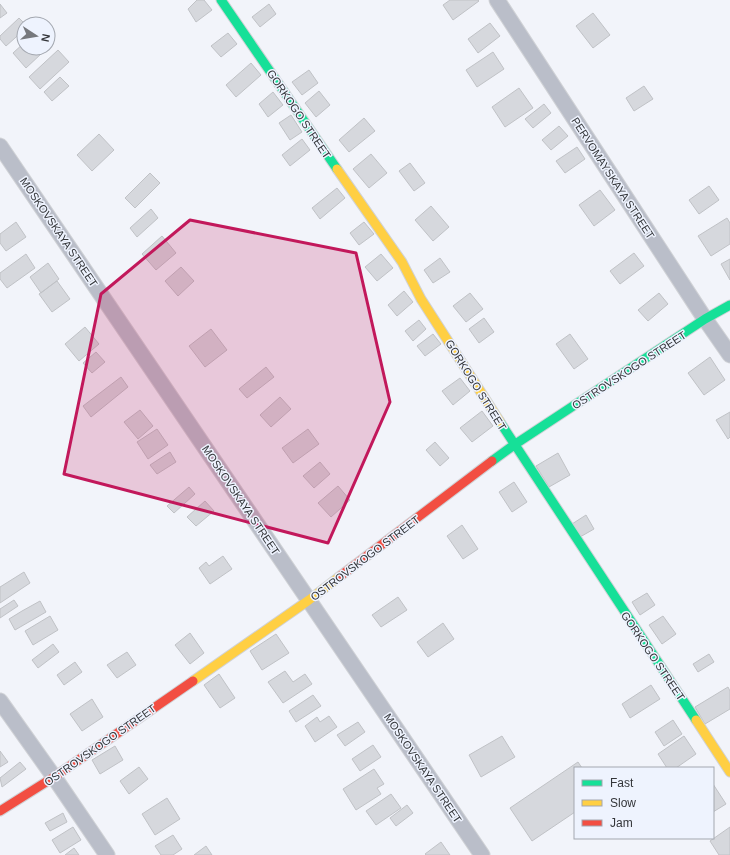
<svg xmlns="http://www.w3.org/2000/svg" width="730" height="855" font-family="Helvetica,sans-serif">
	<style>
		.building { fill: #d6d8dd; stroke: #c0c2c6 }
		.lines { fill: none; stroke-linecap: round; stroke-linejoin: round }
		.street-casing { stroke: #d0d2d6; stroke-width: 17 }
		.fast-casing { stroke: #d0d2d6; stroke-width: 11 }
		.slow-casing { stroke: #d0d2d6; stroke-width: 11 }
		.jam-casing { stroke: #d0d2d6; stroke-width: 11 }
		.street { stroke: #babec9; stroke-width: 15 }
		.fast { stroke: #16e098; stroke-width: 9 }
		.slow { stroke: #ffcf43; stroke-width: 9 }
		.jam { stroke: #f24e42; stroke-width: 9 }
		.marked { fill: #c2185b; fill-opacity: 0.2; stroke: #c2185b; stroke-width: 3; stroke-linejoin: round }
		.labels { text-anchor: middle; stroke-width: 3; stroke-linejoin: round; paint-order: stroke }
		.street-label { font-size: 11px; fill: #333539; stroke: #eef3fe }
	</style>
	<rect width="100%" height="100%" fill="#f2f4fa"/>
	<path class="building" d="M197 0H204L212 10 196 22 188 9Z
		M450 0H478L479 1 453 20 443 5Z
		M0 4 7 13 0 18Z
		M269 4 276 14 260 27 252 17Z
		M593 13 610 35 593 48 576 26Z
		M19 18 25 24H24V30L6 46 0 39V36Z
		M490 23 500 36 478 53 468 39Z
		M228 33 237 44 221 57 211 46Z
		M24 43V48H36L41 54 26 68 13 53Z
		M58 50 69 62 40 89 29 77Z
		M493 52 504 69 477 87 466 70Z
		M251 63 261 75 236 97 226 85Z
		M309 70 318 83 302 95 292 82Z
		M60 77 69 86 52 101 44 92Z
		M644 86 653 99 634 111 626 98Z
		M519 88 533 108 505 127 492 107Z
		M319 91 330 105 316 117 305 103Z
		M273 92 283 105 268 117 259 104Z
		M544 104 551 113 533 128 525 119Z
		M291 115 302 132 290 140 279 123Z
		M364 118 375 131 349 152 339 140Z
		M559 126 568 136 551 150 542 140Z
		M99 134 114 150 92 171 77 155Z
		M302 139 310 150 290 166 282 155Z
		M577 147 585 159 565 173 556 161Z
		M371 154 387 173 369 188 353 169Z
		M410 163 425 183 414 191 399 171Z
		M150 173 160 183 135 208 125 198Z
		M709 186 719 200 699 214 689 200Z
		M337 188 345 198 320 219 312 208Z
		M600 190 615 210 594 226 579 205Z
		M431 206 449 227 433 241 415 220Z
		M151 209 158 218 137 237 130 228Z
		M727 218 730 223V244L711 256 698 236Z
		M16 222 26 237 6 251 0 243V234Z
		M364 222 374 234 359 245 350 233Z
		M162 236 176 253 156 270 142 254Z
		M634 253 644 266 620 284 610 271Z
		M26 254 35 268 7 288 0 279V273Z
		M381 254 393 268 377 281 365 267Z
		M440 258 450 272 433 283 424 270Z
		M730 259V280L721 264Z
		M48 263 59 279 41 293 30 277Z
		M181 267 194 281 178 296 165 281Z
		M57 281 70 299 52 312 39 294Z
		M404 291 413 302 397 316 388 305Z
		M470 293 483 309 466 322 453 306Z
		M659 293 668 304 648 321 638 310Z
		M484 318 494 332 479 343 469 329Z
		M419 320 426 329 413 341 405 331Z
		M85 327 99 344 79 361 65 344Z
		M211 329 227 350 205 367 189 346Z
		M433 334 441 344 425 356 417 346Z
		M570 334 588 359 574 369 556 344Z
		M96 352 105 362 92 373 83 363Z
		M710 357 725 380 704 395 688 373Z
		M266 367 274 377 247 398 239 389Z
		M121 377 128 387 91 417 83 406Z
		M460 378 470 391 453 405 442 391Z
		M280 397 291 409 271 427 260 415Z
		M140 410 153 426 138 439 124 422Z
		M482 411 493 426 472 442 460 428Z
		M730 412V437L728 439 716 420Z
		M157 429 168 445 148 459 137 442Z
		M308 429 319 444 293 463 282 448Z
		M435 442 449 458 440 466 426 450Z
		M170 452 176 462 157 474 150 465Z
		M558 453 570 475 549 487 536 466Z
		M320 462 330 474 314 488 303 476Z
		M514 482 527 502 512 512 499 492Z
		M338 486 350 500 331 517 318 503Z
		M189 487 195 494 174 513 167 506Z
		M205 501 214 511 196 526 187 517Z
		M586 515 594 529 580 537 572 524Z
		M462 525 478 549 463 559 447 536Z
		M223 556 232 569 210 584 199 568 206 562 209 566Z
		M24 572 30 583 0 603V587Z
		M647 593 655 605 640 615 632 602Z
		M398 597 407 610 381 627 372 615Z
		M14 600 18 606 0 618V609Z
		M40 601 46 612 15 630 9 619 22 611Z
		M50 616 58 630 33 645 25 631Z
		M663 616 676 634 662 644 649 625Z
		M443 623 454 639 428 657 417 642Z
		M190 633 204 653 190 664 175 645Z
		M276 634 289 653 262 670 250 651Z
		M53 644 59 652 38 668 32 660Z
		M127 652 136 665 117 678 107 665Z
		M709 654 714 662 698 672 693 664Z
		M75 662 82 672 64 685 57 675Z
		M285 671 293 682 305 674 312 684 283 703 268 682Z
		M219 674 235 698 220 708 204 685Z
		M651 685 660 699 630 718 622 704Z
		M728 687 730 691V709L705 724 695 707Z
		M313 695 321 706 296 722 289 711Z
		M92 699 103 717 82 731 70 714Z
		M329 716 337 727 315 742 305 726 317 717 320 722Z
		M673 720 682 734 664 746 655 732Z
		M358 722 365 732 345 746 337 735Z
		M502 736 515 757 481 777 469 755Z
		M684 736 696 754 676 768H667L658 754Z
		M373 745 381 757 360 771 352 759Z
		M115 746 123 760 100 774 92 760Z
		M0 751 8 762 0 767Z
		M20 762 26 769 2 787 0 778Z
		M578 762 582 768H575V812L532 841 510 808Z
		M139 767 148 779 129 794 120 781Z
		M374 769 384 784 377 788 381 794 356 810 343 789Z
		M713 784 726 804 713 812Z
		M391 794 401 808 376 825 366 811Z
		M167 798 180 819 155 835 142 814Z
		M407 805 413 813 396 826 390 818Z
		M63 813 67 822 50 831 45 823Z
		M73 827 81 840 60 853 52 840Z
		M730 827V855H719L710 841Z
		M173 835 182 849 173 855H161L155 846Z
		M441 842 450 855H426L425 854Z
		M206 846 212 855H194Z
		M74 848 79 855H65Z"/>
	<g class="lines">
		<defs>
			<path id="street" d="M497 0 705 319 730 355
				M0 146 482 855
				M0 701 54 777 107 855"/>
			<path id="fast" d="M221 0 337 169
				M500 422 696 720
				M492 461 514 445 705 319 730 305"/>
			<path id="slow" d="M337 169 402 262 421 299 500 422
				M193 681 309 600 339 577
				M696 720 730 772"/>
			<path id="jam" d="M339 577 492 461
				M0 811 54 777 193 681"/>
		</defs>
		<use href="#street" class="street-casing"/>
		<use href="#fast" class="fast-casing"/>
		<use href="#slow" class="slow-casing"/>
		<use href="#jam" class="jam-casing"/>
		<use href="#street" class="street"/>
		<use href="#fast" class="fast"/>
		<use href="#slow" class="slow"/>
		<use href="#jam" class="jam"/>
	</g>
	<path class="marked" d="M190 220 356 253 390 402 328 543 64 474 101 294Z"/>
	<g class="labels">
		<g class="street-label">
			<text transform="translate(299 114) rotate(56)" y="4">GORKOGO STREET</text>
			<text transform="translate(613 178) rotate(57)" y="4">PERVOMAYSKAYA STREET</text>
			<text transform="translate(59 232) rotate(56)" y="4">MOSKOVSKAYA STREET</text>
			<text transform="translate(629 370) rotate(-33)" y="4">OSTROVSKOGO STREET</text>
			<text transform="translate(476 385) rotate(58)" y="4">GORKOGO STREET</text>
			<text transform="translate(241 500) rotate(56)" y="4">MOSKOVSKAYA STREET</text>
			<text transform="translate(365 558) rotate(-37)" y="4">OSTROVSKOGO STREET</text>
			<text transform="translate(653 656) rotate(56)" y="4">GORKOGO STREET</text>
			<text transform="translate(100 745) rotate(-35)" y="4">OSTROVSKOGO STREET</text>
			<text transform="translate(423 768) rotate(56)" y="4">MOSKOVSKAYA STREET</text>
		</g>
	</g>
	<rect x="574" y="767" width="140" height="72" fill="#eef3fe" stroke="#a3a7af"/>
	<rect x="582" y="780" width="20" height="6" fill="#16e098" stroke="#a3a7af"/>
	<text x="610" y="787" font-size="12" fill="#333539">Fast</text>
	<rect x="582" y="800" width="20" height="6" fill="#ffcf43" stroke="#a3a7af"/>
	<text x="610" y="807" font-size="12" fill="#333539">Slow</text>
	<rect x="582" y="820" width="20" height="6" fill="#f24e42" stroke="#a3a7af"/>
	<text x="610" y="827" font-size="12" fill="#333539">Jam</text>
	<g transform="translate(36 36) rotate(102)"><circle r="19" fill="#eef3fe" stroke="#a3a7af"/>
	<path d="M0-3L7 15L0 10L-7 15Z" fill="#76787d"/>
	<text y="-6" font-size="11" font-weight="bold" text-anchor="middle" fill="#333539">N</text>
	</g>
</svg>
